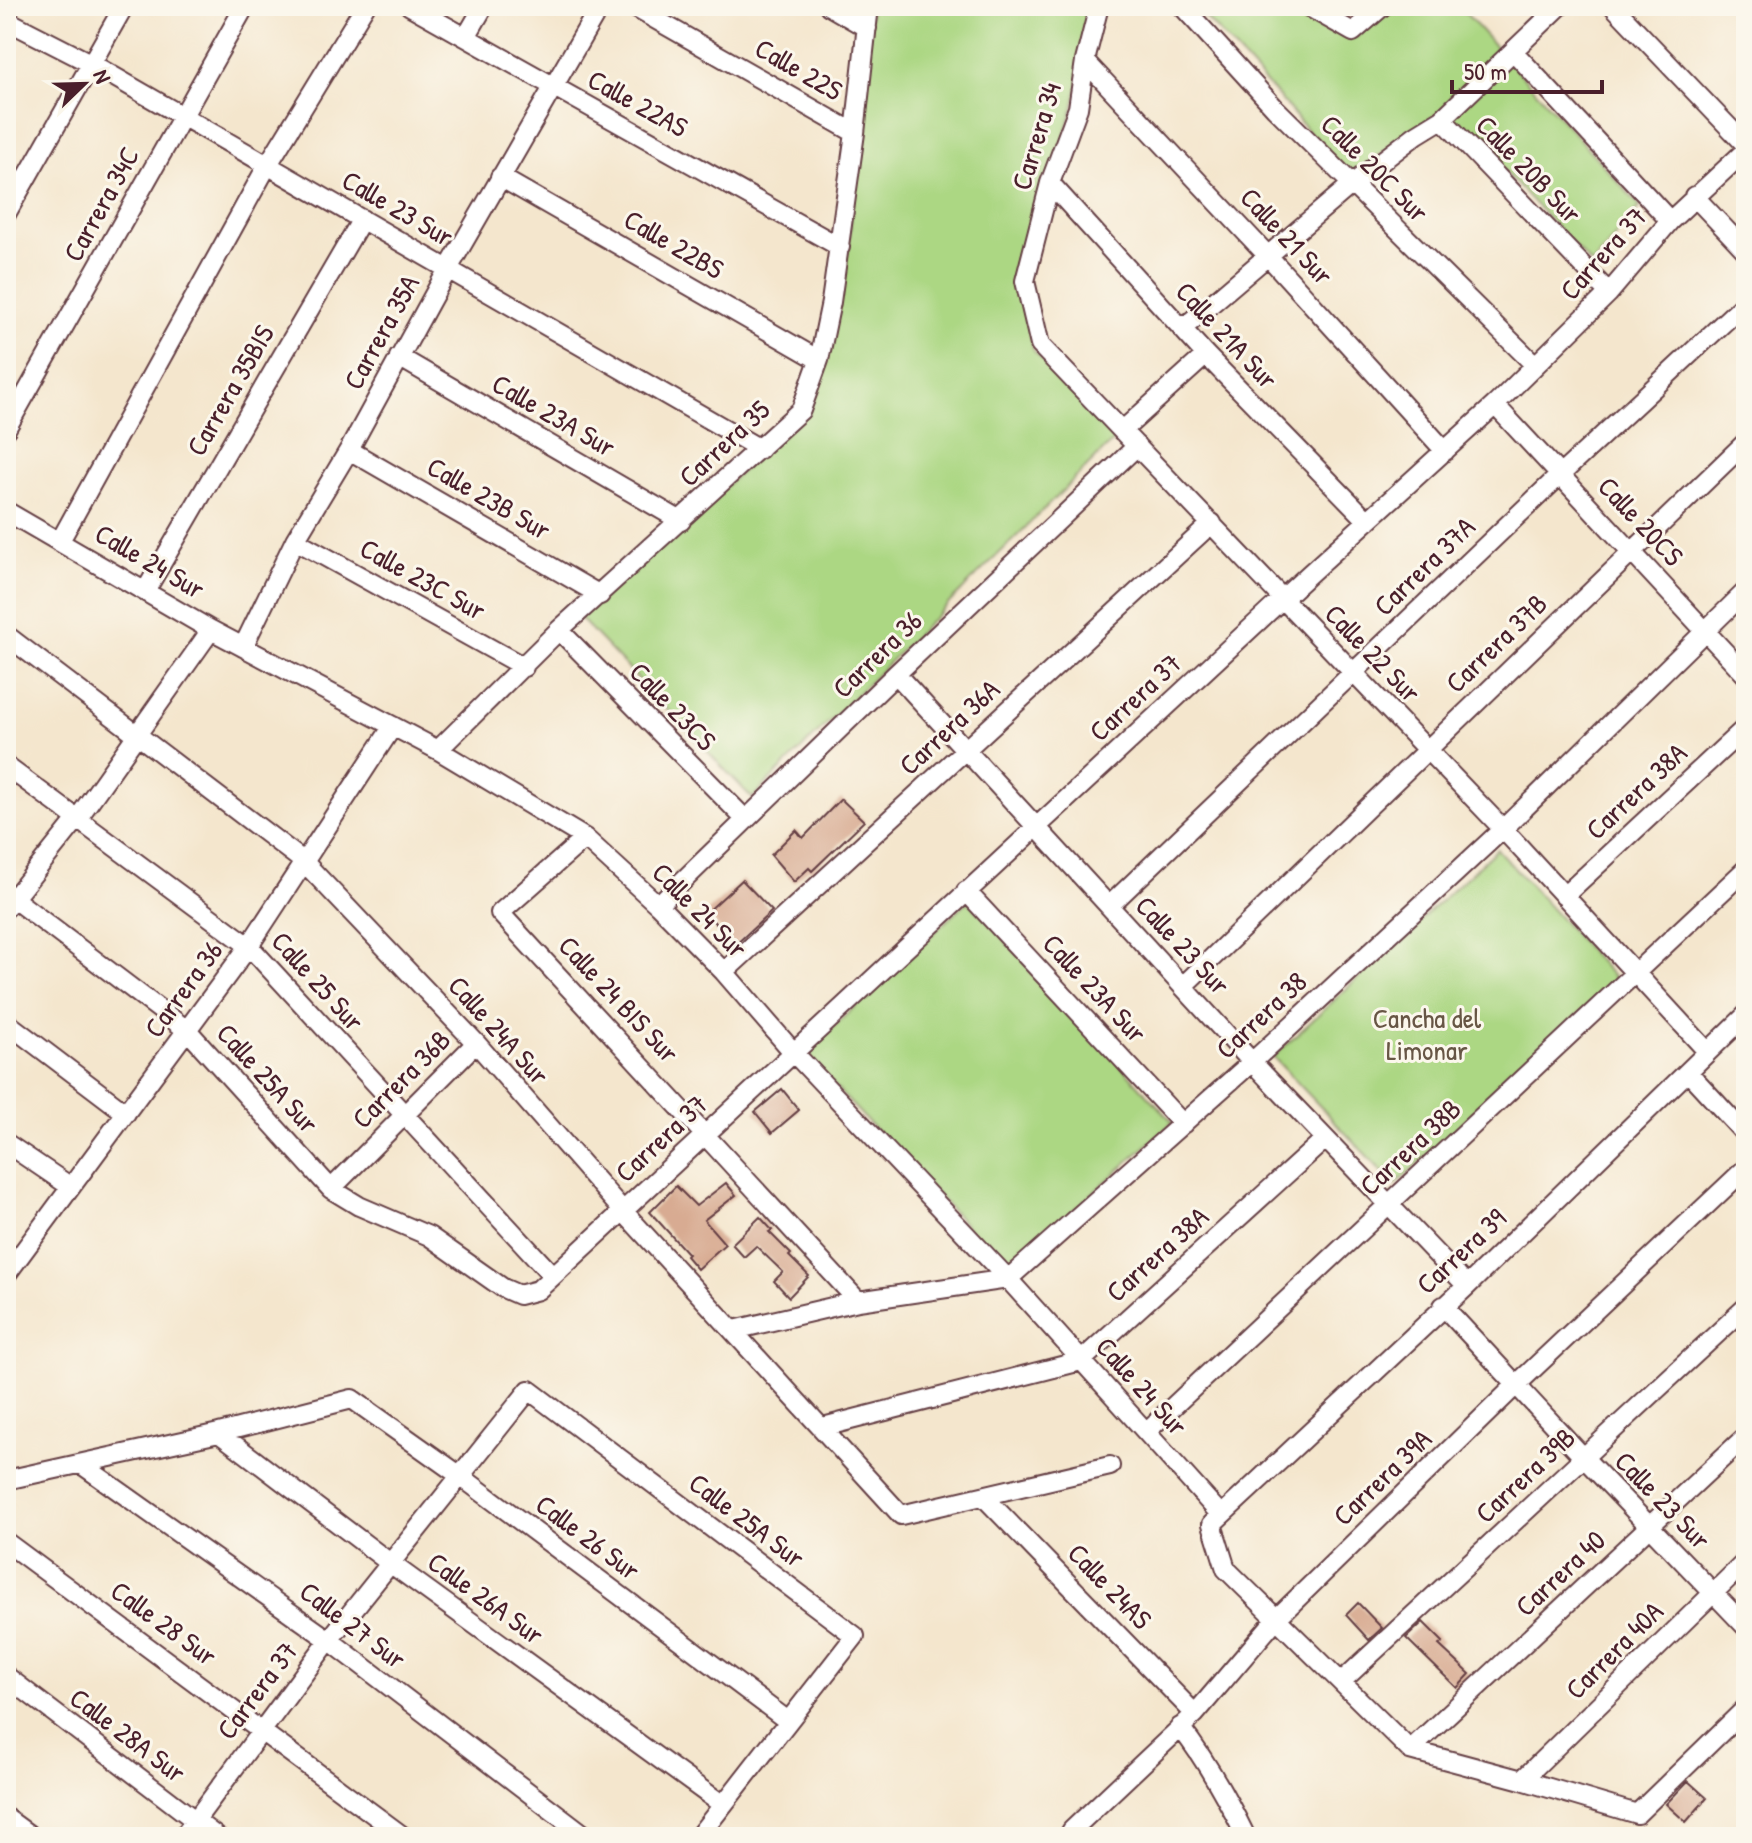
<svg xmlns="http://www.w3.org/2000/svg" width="1752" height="1843" font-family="'Patrick Hand',sans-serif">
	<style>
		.green { fill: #acd783; stroke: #7b7b57; stroke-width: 2 }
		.building { fill: #d8ab92 }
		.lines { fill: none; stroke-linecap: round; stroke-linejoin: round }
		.street-casing { stroke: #643d43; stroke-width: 22 }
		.street { stroke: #fff; stroke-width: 18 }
		.labels { text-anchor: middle; stroke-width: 6; stroke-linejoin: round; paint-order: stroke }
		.street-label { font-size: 28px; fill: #4a1f2b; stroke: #fbf7ec }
		.park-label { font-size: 28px; fill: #675645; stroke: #fbf7ec }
	</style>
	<rect width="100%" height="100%" fill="#fbf7ec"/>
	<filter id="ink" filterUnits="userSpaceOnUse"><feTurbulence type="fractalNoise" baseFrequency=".0125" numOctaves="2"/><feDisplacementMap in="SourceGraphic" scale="16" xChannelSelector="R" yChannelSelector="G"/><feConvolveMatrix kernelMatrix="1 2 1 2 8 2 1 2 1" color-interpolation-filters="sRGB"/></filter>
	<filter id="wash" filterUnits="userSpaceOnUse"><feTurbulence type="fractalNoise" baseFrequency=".006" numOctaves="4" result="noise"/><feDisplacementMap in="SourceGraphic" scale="32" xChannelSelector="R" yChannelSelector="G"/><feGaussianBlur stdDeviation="1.8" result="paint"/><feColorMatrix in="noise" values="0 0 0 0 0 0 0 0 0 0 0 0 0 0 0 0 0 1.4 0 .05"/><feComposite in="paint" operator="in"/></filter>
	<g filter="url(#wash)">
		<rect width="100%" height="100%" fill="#f4e6cd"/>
		<path class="green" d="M871 6H1095L1073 109 1021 277 1033 350 1117 437 752 798 580 618 806 413 838 298 848 251Z
			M1195 6H1295L1356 37 1392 6H1459L1640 206 1592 265 1445 108 1347 178 1286 105Z
			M1497 849 1616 980 1395 1185 1273 1057Z
			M968 901 1173 1122 1007 1269 804 1054Z"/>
		<g id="blocks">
			<path class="building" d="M841 799 864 821 812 871 809 868 794 882 771 855 796 830 803 838Z
				M742 880 772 911 735 945 706 913Z
				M782 1089 799 1110 772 1133 755 1112Z
				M726 1183 736 1195 704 1220 725 1244 697 1269 686 1256 688 1254 650 1212 676 1186 696 1206Z
				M760 1217 772 1230 769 1232 791 1254 789 1256 809 1276 789 1297 774 1281 783 1272 756 1246 744 1257 732 1244Z
				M1358 1603 1382 1628 1369 1640 1346 1615Z
				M1423 1622 1443 1642 1439 1645 1470 1674 1457 1688 1406 1638Z
				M1688 1781 1707 1798 1686 1822 1666 1804Z"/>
		</g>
	</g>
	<g filter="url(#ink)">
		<use href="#blocks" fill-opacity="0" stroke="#643d43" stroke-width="2"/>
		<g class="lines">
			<defs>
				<path id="street" d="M410 6 840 247
					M632 6 855 133
					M829 6 867 28
					M1099 6 1085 61 1078 108 1050 183 1025 281 1040 345 1503 829 1707 1051
					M1182 6 1275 108 1534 364
					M1307 6 1353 32 1383 6
					M1613 6 1746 145
					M6 20 92 64 760 449
					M466 37 484 6
					M1513 51 1670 221
					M1085 61 1268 256 1445 451
					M1442 119 1609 293
					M500 177 819 360
					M1050 183 1206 355 1368 521
					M1694 196 1746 251
					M6 214 124 6
					M1182 329 1352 184 1416 135 1442 119 1560 6
					M399 357 681 521
					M1495 405 1746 675
					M6 429 245 6
					M1122 431 1206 355
					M349 450 600 595
					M6 511 211 630 438 750 585 838 658 905 724 972 794 1053 1008 1279 1221 1515
					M295 540 524 667
					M60 541 267 166 365 6
					M146 590 362 219
					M559 630 746 820
					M6 635 303 861 476 1043 623 1211 901 1515 1110 1466
					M243 647 295 540 349 450 448 269 600 6
					M896 674 1252 1062 1467 1286
					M438 750 559 630 801 410 819 360 831 302 855 133 869 6
					M6 766 249 946 553 1276
					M585 838 500 913 858 1301
					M966 891 1183 1124
					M6 893 188 1031 331 1189 359 1206 429 1236 503 1288 519 1295 538 1290 1307 576 1495 405 1609 293 1670 221 1746 150
					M1564 896 1746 727
					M658 905 896 674 1137 446
					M1109 906 1560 475 1746 302
					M6 908 78 818 211 630
					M724 972 1212 523
					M1183 986 1746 442
					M1746 1015 1467 1286 1212 1524 1226 1569 1410 1750 1522 1780 1637 1814 1746 1708
					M6 1022 126 1113
					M1688 1072 1746 1135
					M6 1143 71 1187
					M331 1189 476 1043
					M6 1275 249 946 393 726
					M1443 1306 1585 1459 1746 1627
					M734 1330 858 1301 1008 1279 1252 1062 1503 829 1746 591
					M823 1427 1081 1361 1325 1139
					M1146 1432 1746 869
					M219 1433 390 1563 723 1805
					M81 1464 329 1640 587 1837
					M6 1480 219 1433 352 1399 459 1475 788 1721
					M984 1497 1195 1714
					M6 1542 404 1837
					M6 1676 217 1837
					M1341 1682 1746 1307
					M1180 1727C1207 1761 1227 1798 1246 1837
					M1410 1750 1746 1436
					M1522 1780 1746 1561
					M6 1818 32 1837
					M183 1837 329 1640 529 1390 855 1636 698 1837
					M1068 1837 1072 1830 1195 1714 1276 1619 1516 1385 1746 1168"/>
			</defs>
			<use href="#street" class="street-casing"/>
			<use href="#street" class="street"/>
		</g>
	</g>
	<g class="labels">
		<g class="street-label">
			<text transform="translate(799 69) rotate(30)" y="10">Calle 22S</text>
			<text transform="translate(638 103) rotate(29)" y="10">Calle 22AS</text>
			<text transform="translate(1036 136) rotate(-73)" y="10">Carrera 34</text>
			<text transform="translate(1375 168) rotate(45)" y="10">Calle 20C Sur</text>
			<text transform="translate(1529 169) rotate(46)" y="10">Calle 20B Sur</text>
			<text transform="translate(101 204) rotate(-61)" y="10">Carrera 34C</text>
			<text transform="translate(398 208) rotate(30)" y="10">Calle 23 Sur</text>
			<text transform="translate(1287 236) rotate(47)" y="10">Calle 21 Sur</text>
			<text transform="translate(674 244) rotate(30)" y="10">Calle 22BS</text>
			<text transform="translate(1603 253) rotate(-48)" y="10">Carrera 37</text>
			<text transform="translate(381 332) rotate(-61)" y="10">Carrera 35A</text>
			<text transform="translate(1227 335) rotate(47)" y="10">Calle 21A Sur</text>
			<text transform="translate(230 390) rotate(-60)" y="10">Carrera 35BIS</text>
			<text transform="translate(554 415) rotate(30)" y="10">Calle 23A Sur</text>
			<text transform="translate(724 443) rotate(-43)" y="10">Carrera 35</text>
			<text transform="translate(489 498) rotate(30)" y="10">Calle 23B Sur</text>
			<text transform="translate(1641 521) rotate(47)" y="10">Calle 20CS</text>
			<text transform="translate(150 561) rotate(30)" y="10">Calle 24 Sur</text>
			<text transform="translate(1424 566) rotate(-44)" y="10">Carrera 37A</text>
			<text transform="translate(423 579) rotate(29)" y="10">Calle 23C Sur</text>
			<text transform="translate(1496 643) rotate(-44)" y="10">Carrera 37B</text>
			<text transform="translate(1373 653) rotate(46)" y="10">Calle 22 Sur</text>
			<text transform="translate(877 654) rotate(-44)" y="10">Carrera 36</text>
			<text transform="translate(1135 697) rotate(-43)" y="10">Carrera 37</text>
			<text transform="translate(673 706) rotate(46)" y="10">Calle 23CS</text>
			<text transform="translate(949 727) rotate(-43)" y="10">Carrera 36A</text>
			<text transform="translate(1636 791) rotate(-43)" y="10">Carrera 38A</text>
			<text transform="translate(700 910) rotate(45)" y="10">Calle 24 Sur</text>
			<text transform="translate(1183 945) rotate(47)" y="10">Calle 23 Sur</text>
			<text transform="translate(318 981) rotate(48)" y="10">Calle 25 Sur</text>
			<text transform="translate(1095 988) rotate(47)" y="10">Calle 23A Sur</text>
			<text transform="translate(183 989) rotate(-54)" y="10">Carrera 36</text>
			<text transform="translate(619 999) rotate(47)" y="10">Calle 24 BIS Sur</text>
			<text transform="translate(1261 1015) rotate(-43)" y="10">Carrera 38</text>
			<text transform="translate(499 1030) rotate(48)" y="10">Calle 24A Sur</text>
			<text transform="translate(268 1078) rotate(48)" y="10">Calle 25A Sur</text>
			<text transform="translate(401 1079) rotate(-45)" y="10">Carrera 36B</text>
			<text transform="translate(661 1138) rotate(-43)" y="10">Carrera 37</text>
			<text transform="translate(1410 1147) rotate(-43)" y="10">Carrera 38B</text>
			<text transform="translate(1461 1251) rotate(-43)" y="10">Carrera 39</text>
			<text transform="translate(1157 1254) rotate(-42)" y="10">Carrera 38A</text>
			<text transform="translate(1142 1386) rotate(48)" y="10">Calle 24 Sur</text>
			<text transform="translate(1525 1475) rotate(-43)" y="10">Carrera 39B</text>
			<text transform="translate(1382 1477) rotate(-44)" y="10">Carrera 39A</text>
			<text transform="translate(1663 1500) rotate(46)" y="10">Calle 23 Sur</text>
			<text transform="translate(747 1520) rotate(37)" y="10">Calle 25A Sur</text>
			<text transform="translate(588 1537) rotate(37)" y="10">Calle 26 Sur</text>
			<text transform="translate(1560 1573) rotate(-43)" y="10">Carrera 40</text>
			<text transform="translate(1110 1586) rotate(46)" y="10">Calle 24AS</text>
			<text transform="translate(486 1598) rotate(36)" y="10">Calle 26A Sur</text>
			<text transform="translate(164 1623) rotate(36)" y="10">Calle 28 Sur</text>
			<text transform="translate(353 1625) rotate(37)" y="10">Calle 27 Sur</text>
			<text transform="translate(1614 1650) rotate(-45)" y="10">Carrera 40A</text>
			<text transform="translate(257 1690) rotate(-53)" y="10">Carrera 37</text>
			<text transform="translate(128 1735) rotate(37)" y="10">Calle 28A Sur</text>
		</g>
		<g class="park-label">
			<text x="1427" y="1028">Cancha del<tspan x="1427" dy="32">Limonar</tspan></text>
		</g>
	</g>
	<rect width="1752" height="1843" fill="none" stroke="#fbf7ec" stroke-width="32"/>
	<g transform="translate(84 84) rotate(67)" stroke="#fbf7ec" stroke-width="6" paint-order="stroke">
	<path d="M0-6L14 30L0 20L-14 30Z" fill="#4a1f2b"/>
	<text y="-12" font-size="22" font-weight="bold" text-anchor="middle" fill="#4a1f2b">N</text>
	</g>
	<path d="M1452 80v12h150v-12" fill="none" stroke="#4a1f2b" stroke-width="4"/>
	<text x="1464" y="80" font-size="24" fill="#4a1f2b" stroke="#fbf7ec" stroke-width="6" paint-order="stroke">50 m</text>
</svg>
